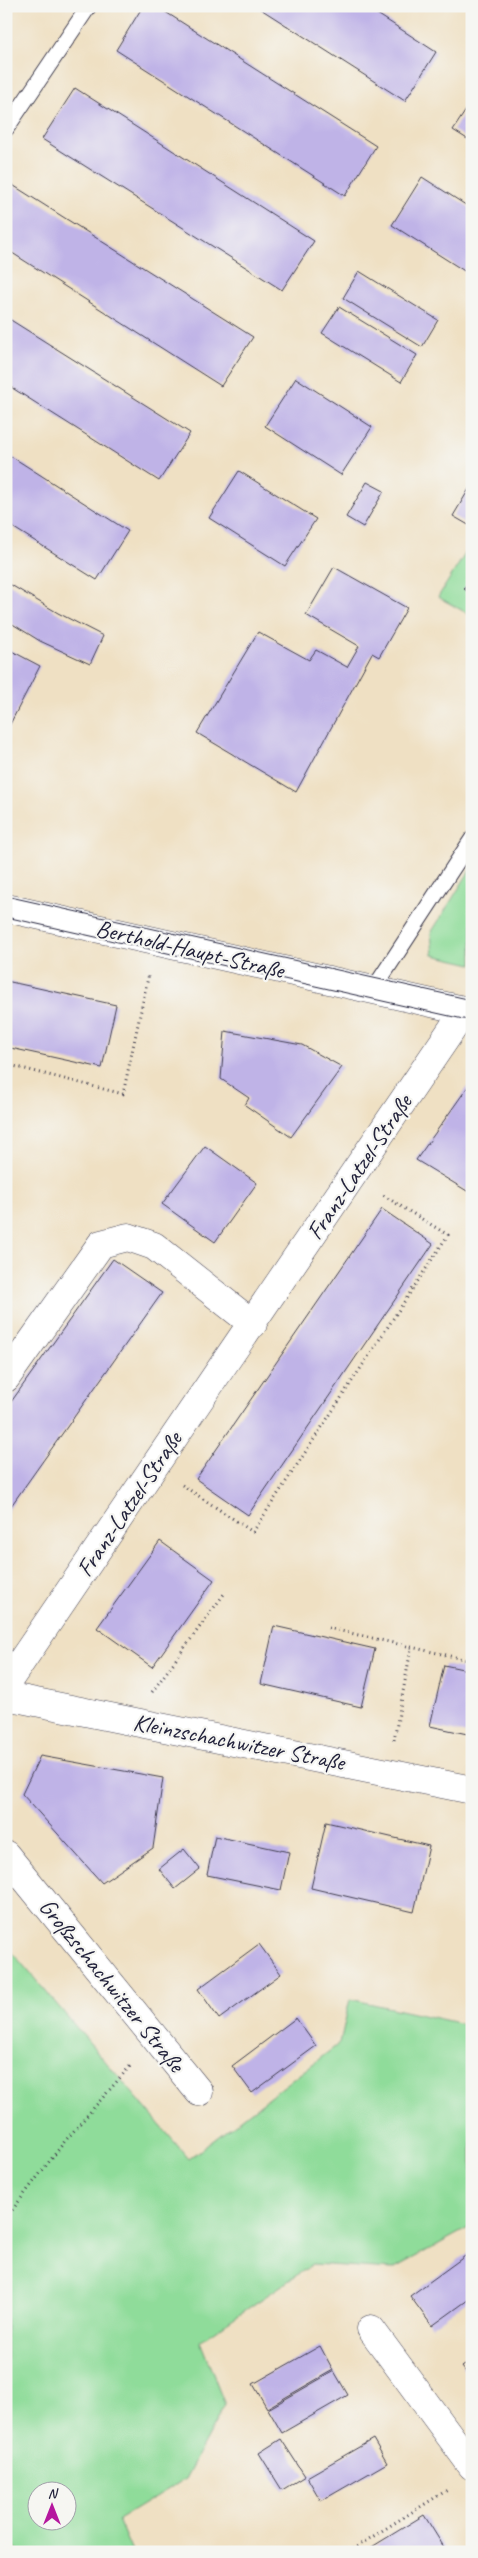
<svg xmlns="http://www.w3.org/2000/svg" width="478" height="2558" font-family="Caveat,sans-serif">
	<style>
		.green { fill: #8fdc9a; stroke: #587f6a; fill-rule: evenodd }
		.building { fill: #bfb3e7 }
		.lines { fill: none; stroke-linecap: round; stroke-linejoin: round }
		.service-casing { stroke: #413e4f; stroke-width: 17 }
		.minor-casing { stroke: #413e4f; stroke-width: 29 }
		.tertiary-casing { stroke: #413e4f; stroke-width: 29 }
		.path { stroke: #413e4f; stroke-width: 3; stroke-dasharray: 1 4; stroke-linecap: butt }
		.service { stroke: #fff; stroke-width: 15 }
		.minor { stroke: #fff; stroke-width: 28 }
		.tertiary { stroke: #fff; stroke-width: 28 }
		.tram { stroke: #22223b; stroke-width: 1 }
		.labels { text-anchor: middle; stroke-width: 4.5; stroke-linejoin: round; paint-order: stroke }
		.street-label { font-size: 24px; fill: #22223b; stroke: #f6f6f2 }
	</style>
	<rect width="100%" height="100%" fill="#f6f6f2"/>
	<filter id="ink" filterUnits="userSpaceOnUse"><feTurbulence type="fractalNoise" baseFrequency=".02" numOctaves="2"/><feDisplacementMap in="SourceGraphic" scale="10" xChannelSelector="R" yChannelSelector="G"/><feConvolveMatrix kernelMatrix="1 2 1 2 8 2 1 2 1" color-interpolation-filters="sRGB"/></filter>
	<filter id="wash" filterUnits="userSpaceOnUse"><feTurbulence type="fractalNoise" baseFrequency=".0096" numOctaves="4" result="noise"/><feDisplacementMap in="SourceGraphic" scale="20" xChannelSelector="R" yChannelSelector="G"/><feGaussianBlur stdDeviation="1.12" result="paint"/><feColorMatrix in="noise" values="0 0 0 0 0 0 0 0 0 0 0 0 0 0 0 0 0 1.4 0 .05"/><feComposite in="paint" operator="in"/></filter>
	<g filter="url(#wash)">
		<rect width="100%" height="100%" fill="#efe0c3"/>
		<path class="green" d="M472 543V616L438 597Z
			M472 867V964L433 955 431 933Z
			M6 1945 189 2159 340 2043 350 1999 472 2026V2226L393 2269 313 2264 200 2341 225 2404 185 2479 118 2520 132 2552H20L6 2538ZM38 2490H68V2520H38Z"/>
		<g id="blocks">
			<path class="building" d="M143 6H156L376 146 345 196 116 50Z
				M256 6H365L436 52 405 101Z
				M75 88 314 241 282 290 42 139Z
				M472 101V142L453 130Z
				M422 177 472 209V264L466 272 392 225Z
				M11 184 253 337 221 386 6 249V191Z
				M359 271 438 320 422 347 343 298Z
				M339 307 417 355 401 382 322 333Z
				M6 317 190 433 159 481 6 384Z
				M296 378 372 427 341 475 265 426Z
				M6 453 128 531 97 580 6 523Z
				M239 471 316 519 285 566 209 518Z
				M367 482 384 491 363 527 346 517Z
				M472 484V527L453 516Z
				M334 567 407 608 379 657 372 653 296 792 197 733 258 632 309 660 316 650 347 667 359 646 306 615Z
				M472 576V594L464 589Z
				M6 582 58 613 103 636 90 664 40 641 6 620Z
				M6 648 40 666 6 732Z
				M6 981 116 1005 102 1068 6 1047Z
				M225 1031 302 1045 342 1067 291 1137 245 1105 249 1098 221 1079Z
				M472 1081V1194L416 1160Z
				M205 1146 257 1183 215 1242 162 1204Z
				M382 1209 433 1244 248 1515 196 1479Z
				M113 1259 162 1293 6 1513V1409Z
				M160 1541 214 1580 152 1667 97 1628Z
				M274 1626 375 1649 361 1707 261 1684Z
				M444 1665 472 1671V1735L430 1726Z
				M40 1756 163 1778 153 1848 102 1883 22 1794Z
				M326 1822 429 1846 414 1912 311 1888Z
				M215 1836 289 1852 281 1890 207 1875Z
				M184 1849 200 1869 175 1889 159 1869Z
				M259 1944 281 1974 219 2019 198 1989Z
				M296 2018 316 2046 252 2093 232 2066Z
				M472 2251V2297L432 2326 410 2296Z
				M320 2346 333 2370 267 2408 253 2384Z
				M472 2360V2380L462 2367Z
				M334 2371 348 2395 282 2433 268 2409Z
				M281 2439 305 2476 282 2490 259 2453Z
				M373 2439 387 2463 321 2501 307 2477Z
				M424 2515 447 2552H364L375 2545Z"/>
		</g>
	</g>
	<g filter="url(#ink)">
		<use href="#blocks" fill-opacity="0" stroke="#413e4f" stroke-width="1"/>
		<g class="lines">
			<defs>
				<path id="service" d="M6 129 89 6
					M373 990 472 839"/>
				<path id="minor" d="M6 1378 101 1244 128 1237 154 1246 253 1324
					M6 1684 465 1010
					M6 1696 472 1790
					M6 1855 199 2092
					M371 2329 472 2466"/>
				<path id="tertiary" d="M6 908 472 1012"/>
			</defs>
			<use href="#service" class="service-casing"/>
			<use href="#minor" class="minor-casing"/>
			<use href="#tertiary" class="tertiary-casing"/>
			<path class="path" d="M6 1064 123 1094 149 973
				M182 1485 253 1532 448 1235 381 1194
				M328 1628 472 1661
				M152 1692 224 1594
				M394 1740 411 1649
				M6 2218 65 2141 132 2064
				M348 2552 449 2489"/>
			<use href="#service" class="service"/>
			<use href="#minor" class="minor"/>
			<use href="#tertiary" class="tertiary"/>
			<path class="tram" d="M6 896 472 1000
				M6 917 472 1021"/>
		</g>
	</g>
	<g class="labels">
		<g class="street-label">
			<text transform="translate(190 949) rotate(13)" y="8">Berthold-Haupt-Straße</text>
			<text transform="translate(359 1167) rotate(-56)" y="8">Franz-Latzel-Straße</text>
			<text transform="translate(129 1504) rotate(-56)" y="8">Franz-Latzel-Straße</text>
			<text transform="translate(239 1742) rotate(11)" y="8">Kleinzschachwitzer Straße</text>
			<text transform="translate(112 1985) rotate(51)" y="8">Großzschachwitzer Straße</text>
		</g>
	</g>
	<rect width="478" height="2558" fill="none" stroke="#f6f6f2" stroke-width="25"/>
	<g transform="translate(52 2506)"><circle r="24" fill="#f6f6f2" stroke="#a1a1a9"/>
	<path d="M0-4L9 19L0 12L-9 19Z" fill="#b5179e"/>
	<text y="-8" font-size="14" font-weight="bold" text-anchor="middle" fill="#22223b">N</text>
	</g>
</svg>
